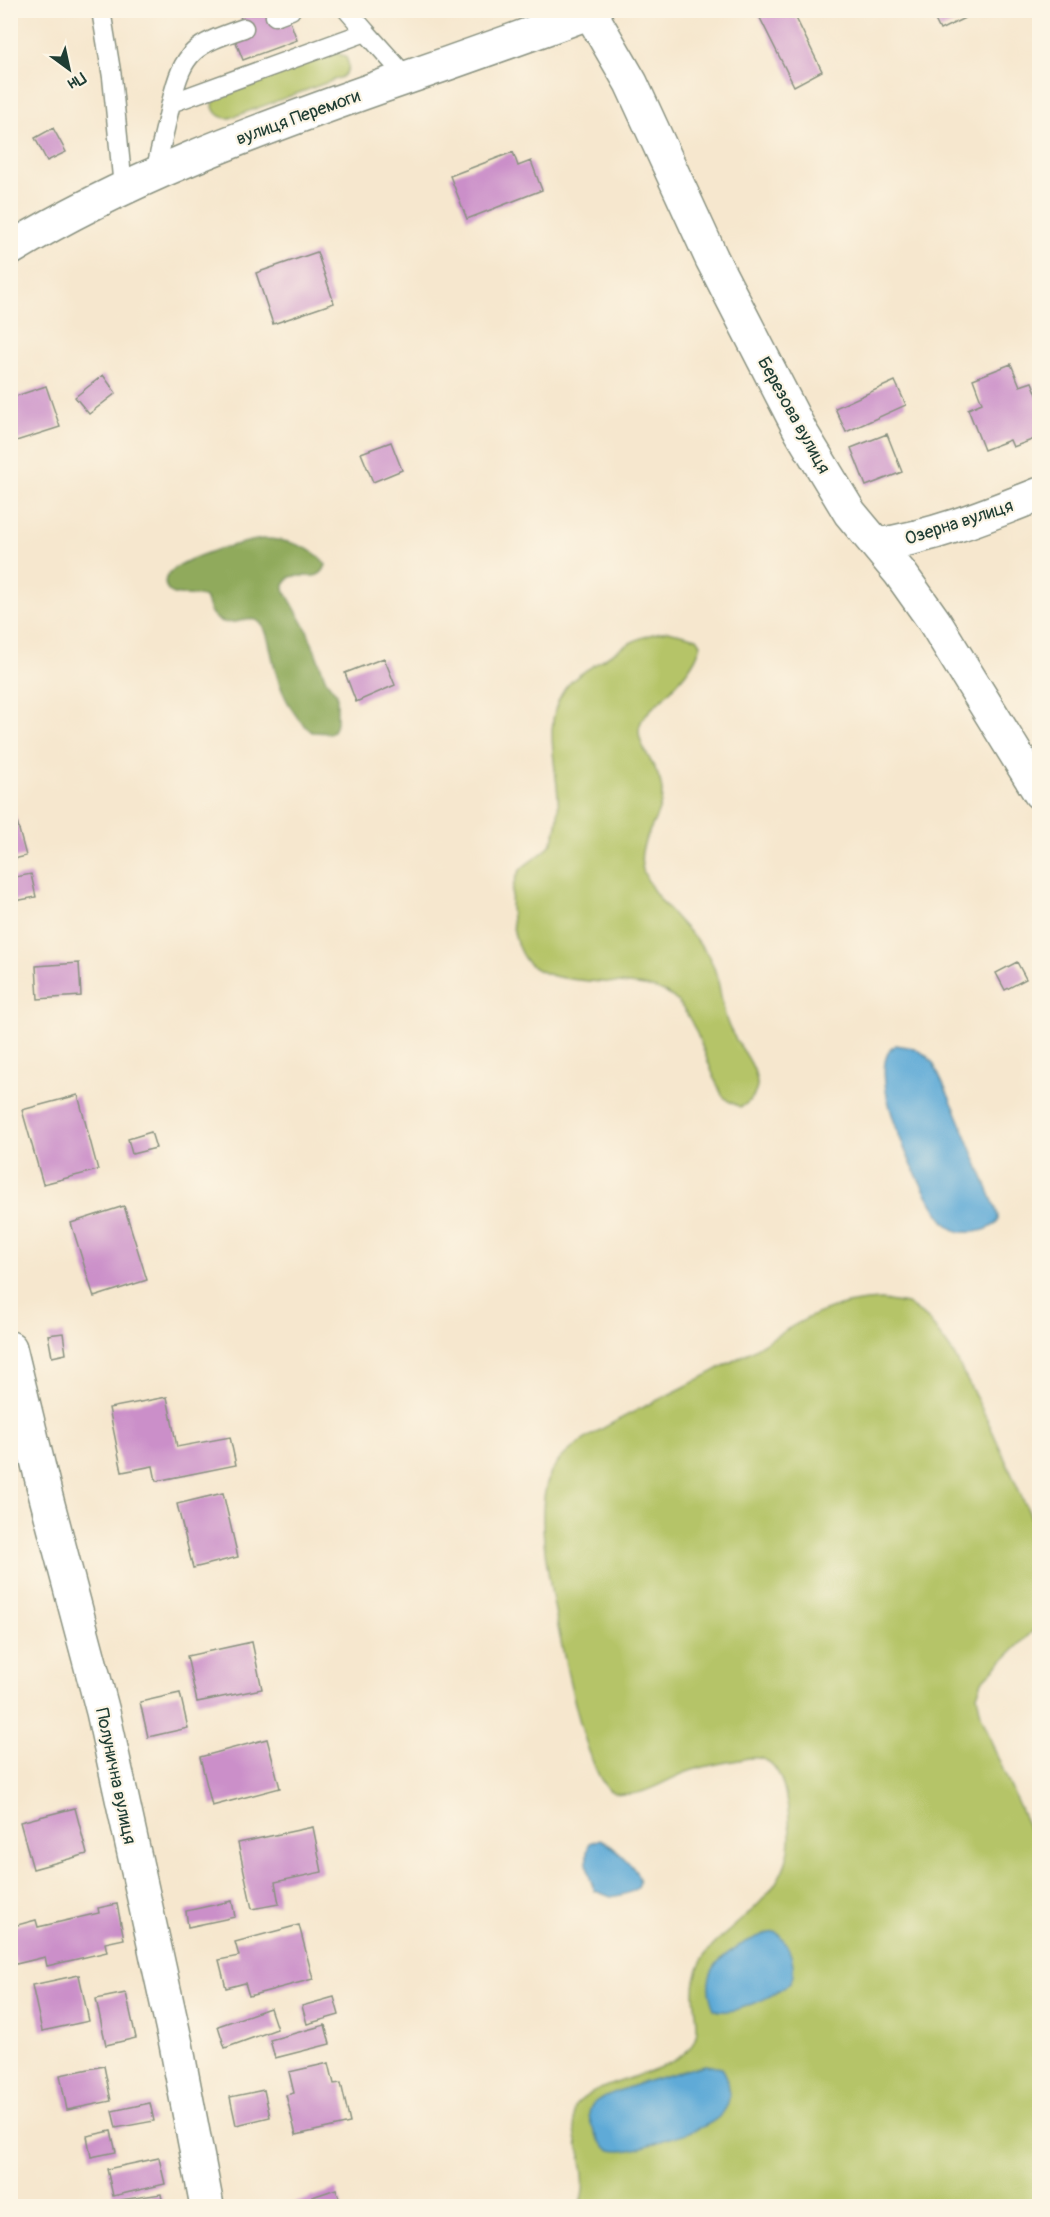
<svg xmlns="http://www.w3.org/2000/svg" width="1050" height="2217" font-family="Pangolin,sans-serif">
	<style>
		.green { fill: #b5c467; stroke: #6a804e; stroke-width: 1.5 }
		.forest { fill: #90aa5c; stroke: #587448; stroke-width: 1.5 }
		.water { fill: #5eaad7; stroke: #3e7486; stroke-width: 1.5 }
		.building { fill: #cb8fc9 }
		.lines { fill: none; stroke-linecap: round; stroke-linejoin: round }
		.lane-casing { stroke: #8a9281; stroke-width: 21 }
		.street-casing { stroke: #8a9281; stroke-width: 36 }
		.secondary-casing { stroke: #8a9281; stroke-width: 36 }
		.lane { stroke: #fff; stroke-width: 18 }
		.street { stroke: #fff; stroke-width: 33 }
		.secondary { stroke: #fff; stroke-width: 33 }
		.labels { text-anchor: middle; stroke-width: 4.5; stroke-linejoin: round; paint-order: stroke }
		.street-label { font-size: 18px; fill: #1f3d34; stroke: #fcf5e5 }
	</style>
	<rect width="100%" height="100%" fill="#fcf5e5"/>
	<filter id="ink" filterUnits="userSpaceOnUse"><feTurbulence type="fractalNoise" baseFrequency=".0167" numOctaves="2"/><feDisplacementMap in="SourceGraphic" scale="12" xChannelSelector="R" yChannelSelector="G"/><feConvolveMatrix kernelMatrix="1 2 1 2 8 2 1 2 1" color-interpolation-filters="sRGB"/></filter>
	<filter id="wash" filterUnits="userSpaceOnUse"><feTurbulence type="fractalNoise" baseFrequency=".008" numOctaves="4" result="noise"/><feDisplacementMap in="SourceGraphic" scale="24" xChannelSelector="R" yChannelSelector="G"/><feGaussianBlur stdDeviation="1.35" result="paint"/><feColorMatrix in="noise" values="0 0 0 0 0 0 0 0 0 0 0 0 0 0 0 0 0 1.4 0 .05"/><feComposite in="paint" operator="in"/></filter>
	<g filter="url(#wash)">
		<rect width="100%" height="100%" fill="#f6e7ce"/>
		<path class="green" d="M333 52 345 56C350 64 350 70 342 77L230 118C213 119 207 102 221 93Z
			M668 631 697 638 701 644C696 665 677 684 662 699 655 706 645 713 641 722 631 744 662 766 662 793 662 822 631 845 645 875 659 907 691 928 709 957 722 979 719 1004 729 1027 737 1045 756 1063 757 1083 758 1093 749 1104 740 1107L728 1101 722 1095C707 1066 699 1025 677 1001 647 969 551 996 524 958 510 938 505 887 522 868 533 857 549 853 554 837 570 790 535 734 564 690 572 678 587 670 599 662 621 647 642 634 668 631Z
			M882 1300 907 1304 927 1318 953 1353 987 1419 1039 1535V1625L982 1681 977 1695 981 1714 997 1756 1039 1852V2206H579C593 2173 569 2139 575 2106 595 2080 659 2078 688 2050 704 2034 694 2012 694 1992 694 1983 696 1974 699 1966 704 1953 714 1945 724 1935 756 1907 792 1880 790 1833 789 1813 786 1768 765 1760 757 1756 747 1758 739 1760 721 1763 703 1766 687 1772 664 1780 636 1803 611 1791 583 1777 547 1579 544 1541 542 1519 541 1489 553 1469 571 1437 654 1403 688 1385 710 1373 732 1362 753 1350 797 1323 828 1301 882 1300Z"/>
		<path class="forest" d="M263 539C284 539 314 546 326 565 320 583 304 573 290 577L284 585V589L307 630 326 680 337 694V723L332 733 312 732C291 717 278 685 273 660 270 649 269 634 262 625 251 609 227 635 212 614 208 609 208 603 205 598 195 592 177 599 169 591 144 563 248 541 263 539Z"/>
		<path class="water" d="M896 1045 914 1048 926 1055 933 1063 955 1109 996 1209C997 1213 1000 1218 997 1222 989 1233 960 1236 950 1227 926 1207 857 1065 896 1045Z
			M600 1839C611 1844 618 1852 626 1860 649 1883 642 1892 611 1897L595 1891C589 1879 583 1855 590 1843Z
			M775 1932C782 1935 786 1943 789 1950 793 1959 796 1974 790 1982 780 1995 728 2018 714 2009 700 1976 715 1959 744 1943 754 1938 764 1933 775 1932Z
			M705 2065 722 2068C727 2075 728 2080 729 2089 733 2124 691 2131 664 2140 648 2145 628 2154 611 2150 602 2148 598 2138 594 2130 590 2122 586 2112 593 2104 603 2092 686 2070 705 2065Z"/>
		<g id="blocks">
			<path class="building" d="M238 10H273L288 16 297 40 243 60 234 37 246 33Z
				M756 10H792L822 71 794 86Z
				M930 10H981L940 30Z
				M53 128 66 152 47 161 35 138Z
				M513 152 518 166 531 161 542 190 467 219 450 176Z
				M317 252 334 303 273 324 256 273Z
				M1011 364 1020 386 1032 382 1040 402V437L1013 447 1010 440 984 450 968 409 982 403 973 379Z
				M103 375 116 393 89 414 75 397Z
				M895 381 906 405 846 432 835 408Z
				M46 386 60 427 10 443V398Z
				M887 434 902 472 866 486 851 448Z
				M391 442 402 470 373 482 361 453Z
				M384 658 395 685 356 702 345 673Z
				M14 811 26 856 10 860V812Z
				M31 874 36 897 10 902V878Z
				M1017 962 1026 979 1005 990 996 973Z
				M79 963 81 996 38 999 36 966Z
				M78 1095 98 1170 43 1184 22 1110Z
				M151 1132 156 1148 132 1154 128 1139Z
				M124 1206 147 1280 94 1297 71 1223Z
				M63 1333 66 1354 52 1357 48 1335Z
				M167 1397 177 1447 230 1437 236 1465 156 1481 153 1466 122 1472 109 1408Z
				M223 1493 238 1557 193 1568 177 1504Z
				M252 1642 262 1689 197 1702 187 1656Z
				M180 1693 188 1728 148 1737 140 1702Z
				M267 1739 280 1788 212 1806 200 1757Z
				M75 1808 87 1854 33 1869 20 1822Z
				M313 1827 322 1872 275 1882 279 1904 252 1909 238 1843Z
				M232 1901 235 1917 188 1927 186 1911Z
				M117 1904 124 1939 105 1943 107 1952 47 1966 45 1957 16 1964 10 1946V1927L36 1920 38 1927 99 1913 98 1908Z
				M299 1925 313 1979 249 1996 245 1983 226 1988 219 1960 239 1956 235 1942Z
				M79 1975 89 2021 42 2031 32 1985Z
				M126 1993 136 2038 106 2045 96 1999Z
				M334 1997 339 2015 307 2024 302 2006Z
				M270 2008 277 2029 225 2048 218 2026Z
				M325 2025 330 2044 275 2058 270 2040Z
				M329 2063 334 2084 341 2083 350 2123 296 2135 286 2095 294 2093 289 2072Z
				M104 2066 111 2101 67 2110 60 2075Z
				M264 2090 270 2117 236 2125 230 2097Z
				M150 2103 154 2121 116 2128 112 2111Z
				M111 2131 116 2152 91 2157 87 2136Z
				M159 2158 165 2184 113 2196 107 2169Z
				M336 2189 342 2206H293L292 2204Z
				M161 2194 163 2206H122L121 2200Z"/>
		</g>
	</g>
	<g filter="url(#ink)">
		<use href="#blocks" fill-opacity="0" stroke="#8a9281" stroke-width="1.5"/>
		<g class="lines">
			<defs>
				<path id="lane" d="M101 10 112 77 123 187
					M347 10 366 32
					M275 16 291 10
					M171 103C183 50 195 45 244 28
					M155 172 171 103 366 32 407 78"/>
				<path id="street" d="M590 12 631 83 712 259 801 432 850 513 900 573 934 621 1040 793
					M877 545C933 537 987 515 1040 494
					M10 1348 45 1493 103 1712 176 2044 207 2206"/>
				<path id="secondary" d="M10 249C125 179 250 133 377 88 450 63 523 37 596 10"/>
			</defs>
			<use href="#lane" class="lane-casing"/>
			<use href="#street" class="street-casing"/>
			<use href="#secondary" class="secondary-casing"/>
			<use href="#lane" class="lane"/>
			<use href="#street" class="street"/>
			<use href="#secondary" class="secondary"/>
		</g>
	</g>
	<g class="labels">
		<g class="street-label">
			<text transform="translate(298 117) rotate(-20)" y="6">вулиця Перемоги</text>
			<text transform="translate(794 415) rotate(61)" y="6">Березова вулиця</text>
			<text transform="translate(959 522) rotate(-18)" y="6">Озерна вулиця</text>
			<text transform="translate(116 1776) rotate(78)" y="6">Полунична вулиця</text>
		</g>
	</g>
	<rect width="1050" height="2217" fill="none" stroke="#fcf5e5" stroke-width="36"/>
	<g transform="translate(69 69) rotate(147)" stroke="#fcf5e5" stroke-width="4.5" paint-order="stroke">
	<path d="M0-4.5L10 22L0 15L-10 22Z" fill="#1f3d34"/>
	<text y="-9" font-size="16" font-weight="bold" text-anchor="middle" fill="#1f3d34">Пн</text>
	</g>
</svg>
